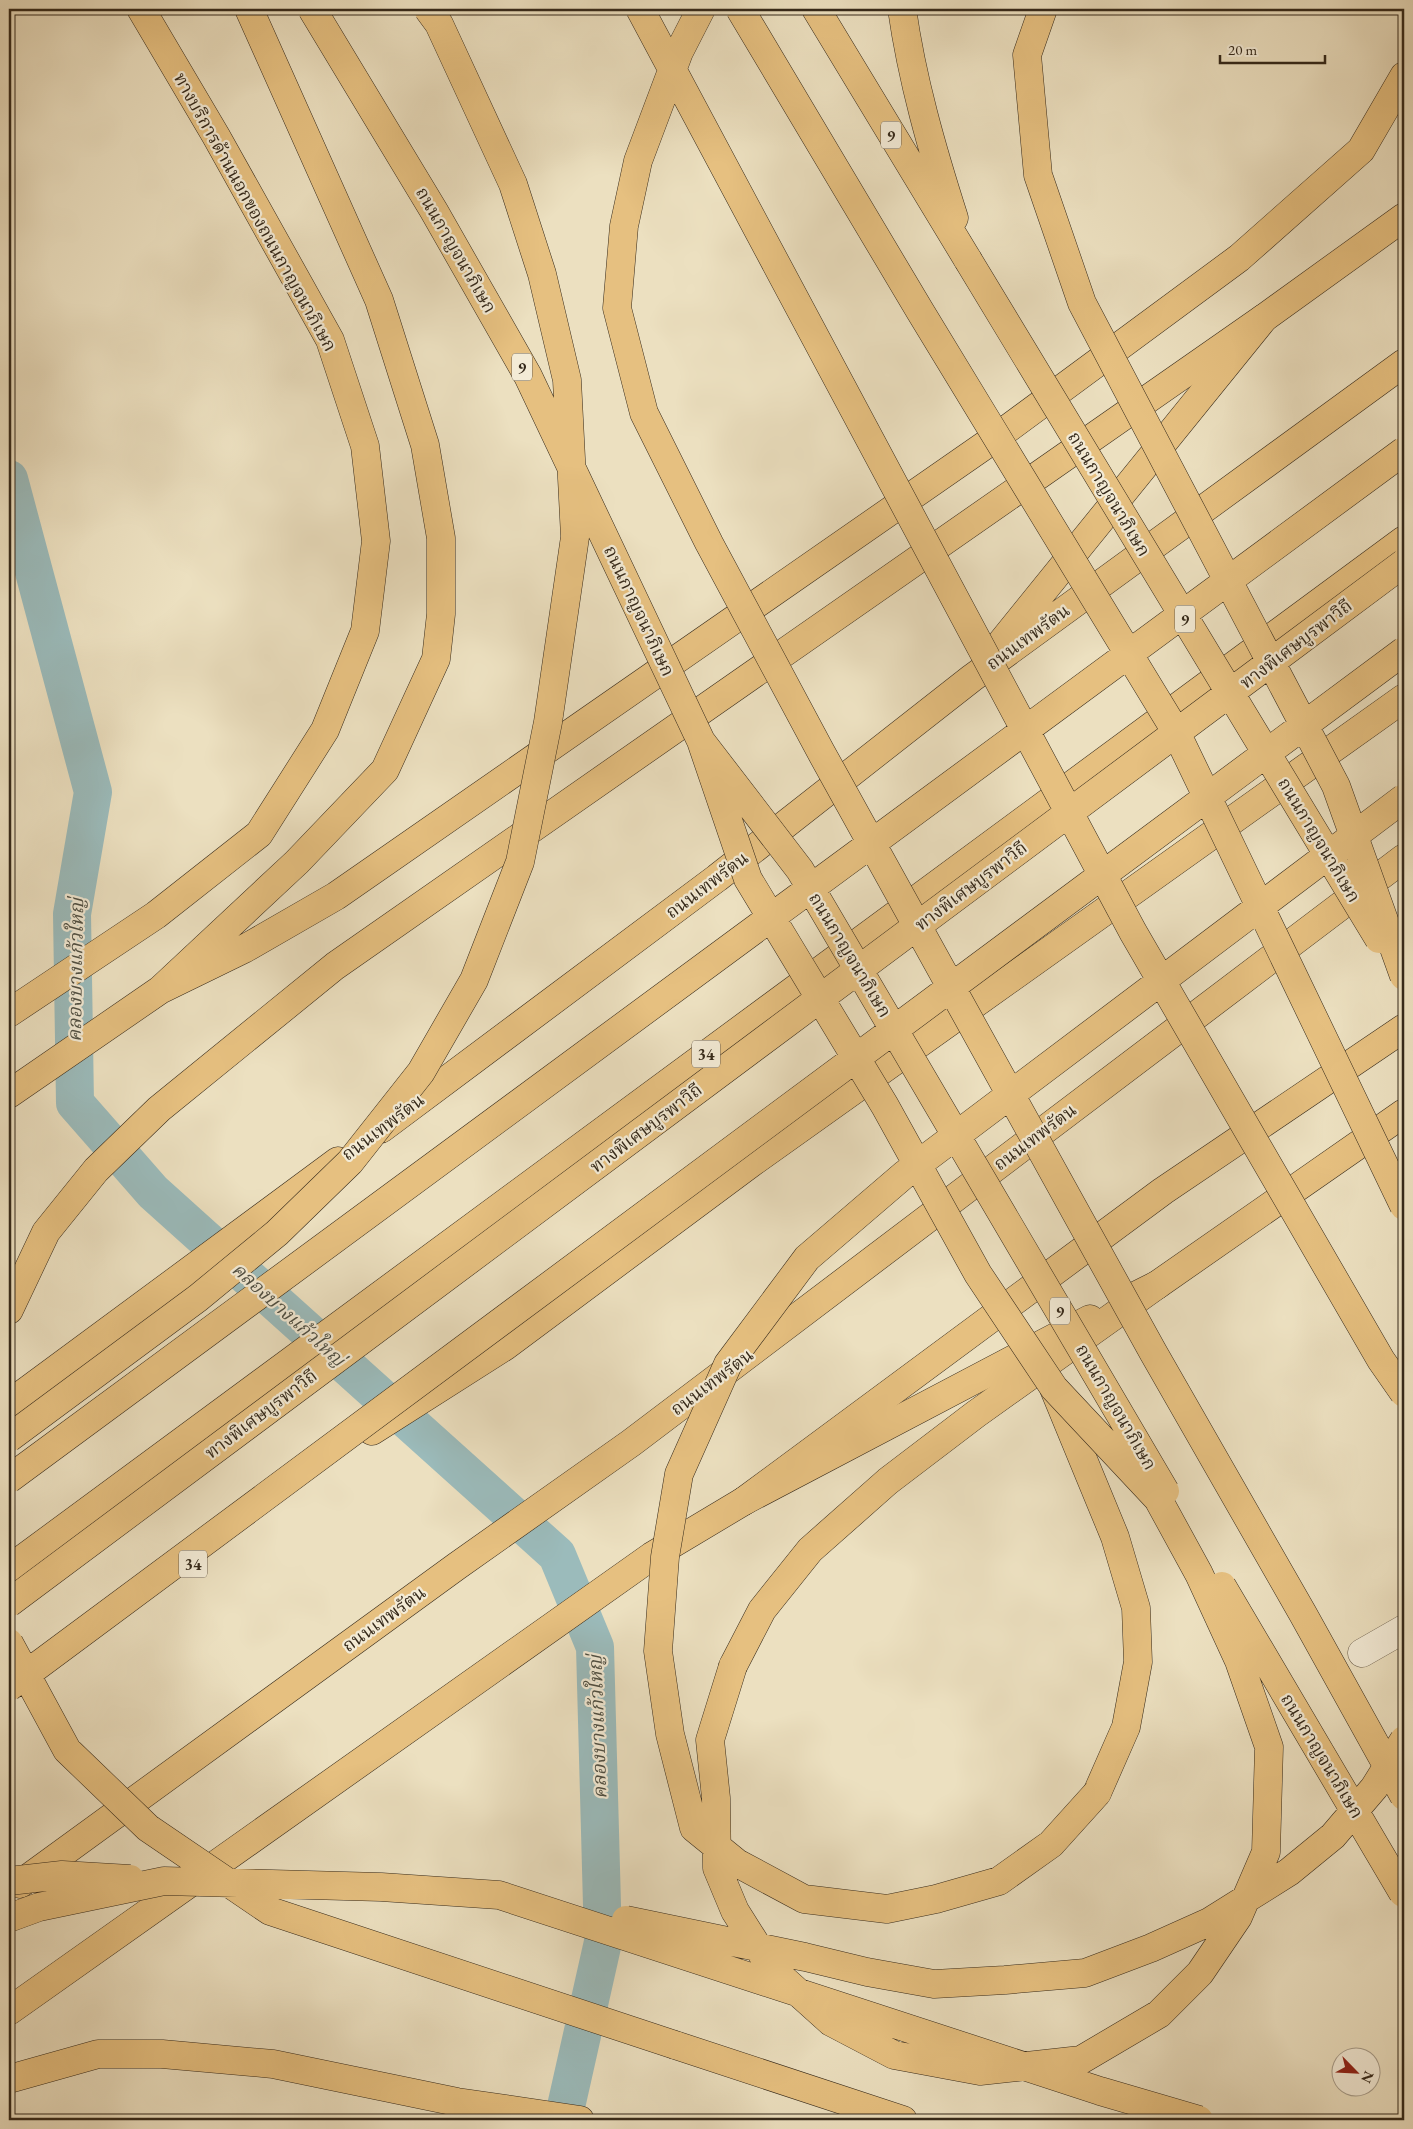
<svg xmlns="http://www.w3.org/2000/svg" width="1413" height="2129" font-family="'EB Garamond','Noto Serif Thai',serif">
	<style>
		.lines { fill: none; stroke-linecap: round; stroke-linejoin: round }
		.canal { stroke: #9bbbbb; stroke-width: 38 }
		.minor-casing { stroke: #635744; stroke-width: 29 }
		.major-casing { stroke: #35291a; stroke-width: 29 }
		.highway-casing { stroke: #35291a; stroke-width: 29 }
		.minor { stroke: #f3ebd6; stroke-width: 28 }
		.major { stroke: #e6c080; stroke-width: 28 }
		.highway { stroke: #e6c080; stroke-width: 28 }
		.highway-bridge-casing { stroke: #35291a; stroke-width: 29; stroke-linecap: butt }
		.highway-bridge { stroke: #e6c080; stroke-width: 28 }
		.labels { text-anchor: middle; stroke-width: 4.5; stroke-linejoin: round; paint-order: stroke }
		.shield { fill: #f3ebd6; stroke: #6e6352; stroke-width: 1 }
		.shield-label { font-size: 16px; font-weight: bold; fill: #35291a }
		.street-label { font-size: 18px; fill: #35291a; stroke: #f3ebd6 }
		.water-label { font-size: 19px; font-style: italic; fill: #4e4e42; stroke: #f3ebd6 }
	</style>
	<rect width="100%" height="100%" fill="#ece0c0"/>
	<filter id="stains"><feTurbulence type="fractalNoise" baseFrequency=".004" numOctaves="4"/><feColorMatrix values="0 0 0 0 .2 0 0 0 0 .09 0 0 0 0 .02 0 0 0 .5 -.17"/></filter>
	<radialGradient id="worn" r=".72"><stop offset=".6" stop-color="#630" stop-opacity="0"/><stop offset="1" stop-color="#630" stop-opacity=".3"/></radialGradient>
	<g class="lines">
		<path class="canal" d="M9 479 93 792 72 914 75 1103 153 1192 557 1555 595 1647 603 1942 563 2120"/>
		<defs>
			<path id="minor" d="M1362 1653 1404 1629"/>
			<path id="major" d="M997 648 1264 318 1404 217
				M9 1013 156 915 259 834 325 730 365 631 376 541 365 446 330 340 216 136 141 9
				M381 1129 717 878 972 678 1404 363
				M1135 1296 1157 1285 1404 1113
				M9 1404 338 1161
				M20 1884 457 1566 631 1443 1404 858
				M9 2011 652 1556 744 1501 1090 1319
				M9 2079 98 2054H162L273 2064 457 2102 580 2120"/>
			<path id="highway" d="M816 9 968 260
				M902 9C912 80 932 149 954 218
				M160 990 244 949 336 896 991 441 1239 258 1361 150 1404 76
				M9 1094 160 990 297 862 385 770 436 659 441 614V538L425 445 379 300 249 9
				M9 1310 46 1232 96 1170 159 1109 335 966 1264 318
				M1054 1389 1115 1537 1136 1608 1138 1662 1126 1727 1097 1793
				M372 1431 504 1347 750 1164 1404 698
				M744 1501 1163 1191 1404 1028
				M9 1569 1404 540
				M733 1666 762 1610 810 1550 888 1481 976 1414 1157 1285
				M675 2045 903 2120"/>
		</defs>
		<use href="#minor" class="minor-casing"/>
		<use href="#major" class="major-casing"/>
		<use href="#highway" class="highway-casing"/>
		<use href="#minor" class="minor"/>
		<use href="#major" class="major"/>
		<use href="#highway" class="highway"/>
		<defs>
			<path id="highway-bridge" d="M312 9 434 211 528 376 701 741 800 870 1165 1491
				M640 9 1133 932 1381 1360 1404 1393
				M701 9 679 52 638 161 624 226 617 308 644 413 709 543 821 752 1153 1352 1303 1614 1404 1796
				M740 9 920 311 1175 730 1404 1206
				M1043 9 1027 55 1038 175 1082 303 1336 786 1404 976
				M968 260 1379 939
				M701 741 748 879 885 1106 978 1274 1054 1388 1158 1499 1199 1574 1239 1661 1269 1747 1266 1852 1238 1917 1200 1973 1159 2014 1081 2060 980 2071 894 2055 831 2022 771 1968 735 1911 717 1868 716 1798 710 1740 733 1666
				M9 1438 198 1298 277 1233 350 1162 421 1072 474 980 520 862 548 722 575 537 567 380 542 274 513 184 439 24 428 9
				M9 1479 1404 451
				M1222 1586 1403 1893
				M9 1603 1404 563
				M9 1643 67 1750 148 1828 270 1911 675 2045
				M9 1687 1404 651
				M1097 1793 1051 1844 999 1881 936 1899 887 1909 804 1899 737 1863 694 1828 670 1734 658 1651 665 1557 679 1474 728 1364 807 1258 905 1174 1404 798
				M9 1881 62 1875 130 1879
				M9 1918 39 1907 164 1881 381 1887 499 1895 1100 2091 1199 2120
				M626 1920 805 1957 867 1972 934 1984 1005 1980 1085 1973 1151 1948 1209 1922 1289 1872 1333 1836 1374 1788 1404 1740"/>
		</defs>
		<use href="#highway-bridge" class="highway-bridge-casing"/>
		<use href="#highway-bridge" class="highway-bridge"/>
	</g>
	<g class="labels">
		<g class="shield">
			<rect x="881" y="121.5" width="20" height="27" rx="4"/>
			<rect x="512" y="353.5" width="20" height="27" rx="4"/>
			<rect x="1175" y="605.5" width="20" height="27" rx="4"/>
			<rect x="692" y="1040.5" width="28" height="27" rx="4"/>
			<rect x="1050" y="1297.5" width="20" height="27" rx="4"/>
			<rect x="179" y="1550.5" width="28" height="27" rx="4"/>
		</g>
		<g class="shield-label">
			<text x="891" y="141">9</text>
			<text x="522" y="373">9</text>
			<text x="1185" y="625">9</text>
			<text x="706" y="1060">34</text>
			<text x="1060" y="1317">9</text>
			<text x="193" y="1570">34</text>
		</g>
		<g class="street-label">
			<text transform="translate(255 212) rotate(61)" y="6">ทางบริการด้านนอกของถนนกาญจนาภิเษก</text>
			<text transform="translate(456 250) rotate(60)" y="6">ถนนกาญจนาภิเษก</text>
			<text transform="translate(1109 494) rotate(59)" y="6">ถนนกาญจนาภิเษก</text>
			<text transform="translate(639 611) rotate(65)" y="6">ถนนกาญจนาภิเษก</text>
			<text transform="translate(1028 637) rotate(-36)" y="6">ถนนเทพรัตน</text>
			<text transform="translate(1296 644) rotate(-37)" y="6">ทางพิเศษบูรพาวิถี</text>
			<text transform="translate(1319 840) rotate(59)" y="6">ถนนกาญจนาภิเษก</text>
			<text transform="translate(707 885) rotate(-37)" y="6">ถนนเทพรัตน</text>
			<text transform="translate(971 886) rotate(-37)" y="6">ทางพิเศษบูรพาวิถี</text>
			<text transform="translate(850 955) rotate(59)" y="6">ถนนกาญจนาภิเษก</text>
			<text transform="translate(383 1127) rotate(-37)" y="6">ถนนเทพรัตน</text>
			<text transform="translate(646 1128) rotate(-37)" y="6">ทางพิเศษบูรพาวิถี</text>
			<text transform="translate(1035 1137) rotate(-37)" y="6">ถนนเทพรัตน</text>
			<text transform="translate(712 1382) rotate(-37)" y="6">ถนนเทพรัตน</text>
			<text transform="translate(1116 1407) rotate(60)" y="6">ถนนกาญจนาภิเษก</text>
			<text transform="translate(261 1414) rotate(-37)" y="6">ทางพิเศษบูรพาวิถี</text>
			<text transform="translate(384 1619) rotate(-36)" y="6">ถนนเทพรัตน</text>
			<text transform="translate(1322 1756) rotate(59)" y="6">ถนนกาญจนาภิเษก</text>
		</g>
		<g class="water-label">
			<text transform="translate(75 970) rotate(-89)" y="7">คลองบางแก้วใหญ่</text>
			<text transform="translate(289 1314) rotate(42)" y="7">คลองบางแก้วใหญ่</text>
			<text transform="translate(597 1727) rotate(-92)" y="7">คลองบางแก้วใหญ่</text>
		</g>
	</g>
	<rect width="1413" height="2129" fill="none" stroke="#ece0c0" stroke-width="30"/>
	<rect x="10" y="10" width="1393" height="2109" fill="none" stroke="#35291a" stroke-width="2.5"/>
	<rect x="15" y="15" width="1383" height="2099" fill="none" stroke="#35291a"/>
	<g transform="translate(1356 2072) rotate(114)"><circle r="24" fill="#f3ebd6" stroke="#a79d8b"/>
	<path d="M0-4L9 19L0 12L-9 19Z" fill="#8f2418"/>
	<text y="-8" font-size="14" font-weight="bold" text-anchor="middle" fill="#35291a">N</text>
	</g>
	<path d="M1220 55v8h105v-8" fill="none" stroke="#35291a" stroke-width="2.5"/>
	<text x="1228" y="55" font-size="15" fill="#35291a" stroke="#f3ebd6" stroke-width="4" paint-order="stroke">20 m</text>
	<rect width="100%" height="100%" filter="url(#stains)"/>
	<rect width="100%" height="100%" fill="url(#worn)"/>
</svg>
